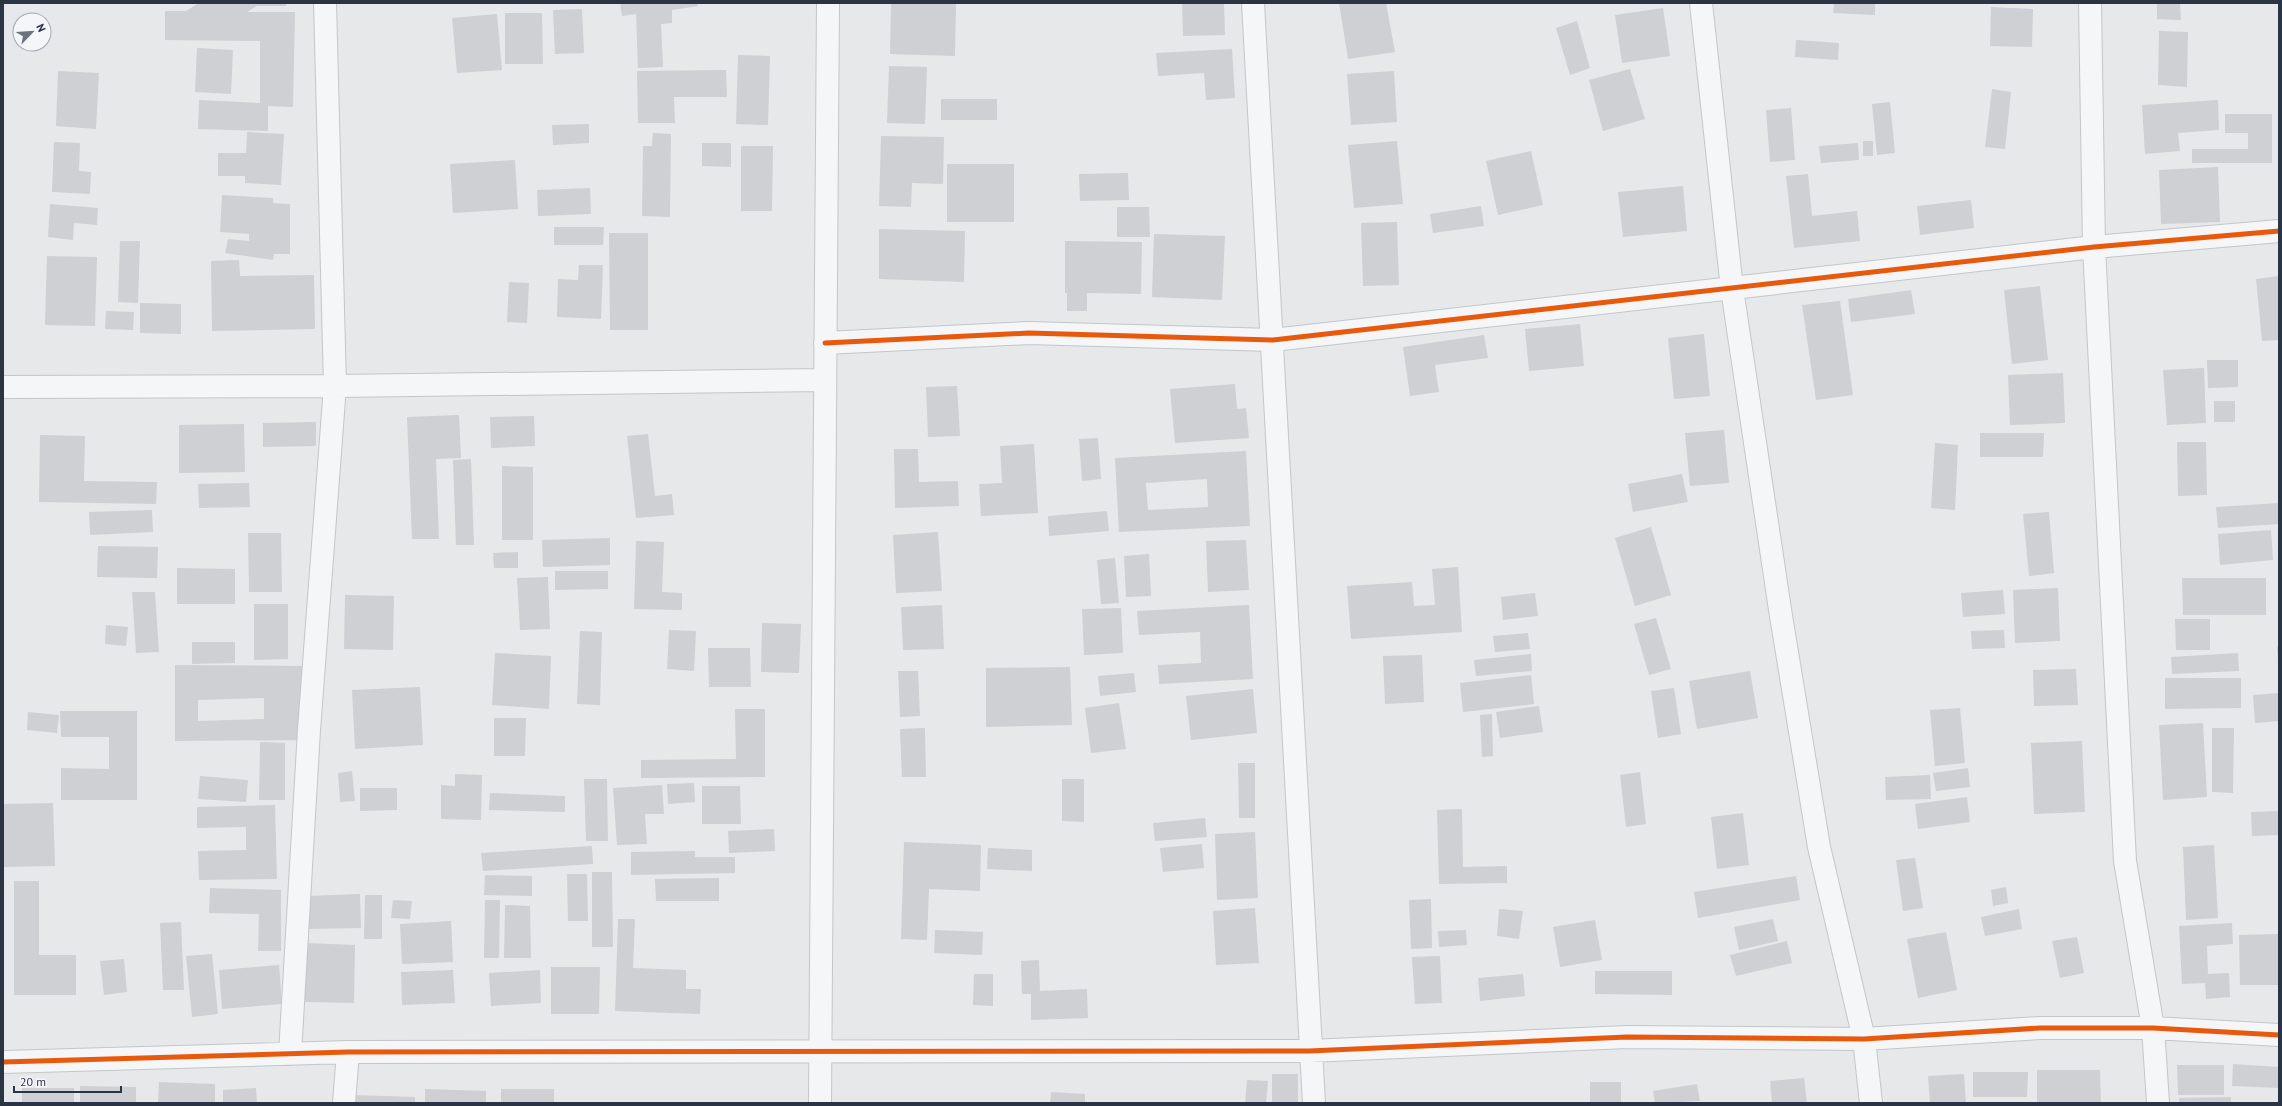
<svg xmlns="http://www.w3.org/2000/svg" width="2282" height="1106" font-family="'PT Sans',sans-serif">
	<style>
		.building { fill: #ced0d3; fill-rule: evenodd }
		.lines { fill: none; stroke-linecap: round; stroke-linejoin: round }
		.minor-casing { stroke: #c4c6c8; stroke-width: 24 }
		.minor { stroke: #f5f6f7; stroke-width: 22 }
		.cycleway-casing { stroke: #f4f6f9; stroke-width: 8 }
		.cycleway { stroke: #e8590c; stroke-width: 5 }
	</style>
	<rect width="100%" height="100%" fill="#e6e8ea"/>
	<path class="building" d="M199 3H286V6H257L247 12H295L293 107 268 106V131L198 129 199 100 260 103V41L165 40V11H186Z
		M620 3H697L698 6 672 10V23L661 24 663 67 638 68 636 14 622 16Z
		M891 3H956L955 56 890 54Z
		M1182 3H1224L1225 35 1183 36Z
		M1339 3H1386L1395 52 1348 59Z
		M1834 3H1875V15L1833 13Z
		M2157 3H2180L2181 20 2157 19Z
		M1991 7 2033 9 2032 47 1990 46Z
		M1663 8 1670 56 1622 63 1615 15Z
		M582 9 584 53 555 54 553 10Z
		M505 13H542L543 64H505Z
		M497 14 502 70 457 73 452 18Z
		M1577 21 1590 68 1570 75 1556 28Z
		M2159 31 2188 32 2187 87 2158 85Z
		M1796 40 1839 43 1838 60 1795 57Z
		M197 48 233 50 231 94 195 92Z
		M1232 49 1235 98 1206 100 1204 73 1158 76 1156 53Z
		M738 55 770 56 768 125 736 124Z
		M889 66 927 67 925 124 887 123Z
		M1630 69 1645 119 1603 131 1589 80Z
		M726 70 727 97H674L675 123H638L637 71Z
		M58 71 99 73 96 129 56 126Z
		M1394 71 1397 122 1351 125 1347 74Z
		M1992 89 2011 92 2005 149 1985 147Z
		M941 99H997V120H941Z
		M2218 100 2219 130 2178 133 2180 151 2145 154 2142 105Z
		M1890 102 1895 153 1877 155 1872 104Z
		M1791 108 1795 160 1770 162 1766 110Z
		M2225 114H2272V163H2192V149H2248V133H2225Z
		M589 124V143L553 145 552 125Z
		M247 132 284 134 281 185 245 183V176H218V153H246Z
		M653 133 671 134 670 217 642 216 643 146H652Z
		M881 136 944 137 943 184 912 183 911 207 879 206Z
		M1397 141 1403 204 1354 208 1348 145Z
		M1863 141H1873V156H1863Z
		M54 142 80 143 79 171 91 172 90 194 52 192Z
		M702 143H731V167L702 166Z
		M1858 143 1859 160 1821 163 1819 146Z
		M741 146H773L772 211H741Z
		M1531 151 1543 205 1498 215 1486 161Z
		M515 160 518 209 453 213 450 164Z
		M947 164H1014V222H947Z
		M2218 167 2220 222 2161 224 2159 170Z
		M1128 173 1129 200 1080 201 1079 174Z
		M1808 174 1812 216 1857 211 1860 241 1794 248 1786 176Z
		M1683 186 1687 231 1623 237 1618 192Z
		M590 188 591 214 538 216 537 190Z
		M222 195 273 198V203L290 204V254H274L273 260 225 253 228 239 249 241V234L220 232Z
		M1971 200 1974 228 1920 235 1917 206Z
		M50 204 98 208 97 225 74 223 73 240 48 237Z
		M1481 206 1484 226 1433 233 1430 214Z
		M1117 207H1149L1150 237H1117Z
		M1397 222 1399 285 1363 286 1361 223Z
		M554 227H604L603 245H554Z
		M879 229 965 231 964 282 879 279Z
		M609 233H648V330H610Z
		M1154 234 1225 236 1222 300 1152 297Z
		M120 241H140L138 303 118 302Z
		M1065 241 1142 242 1141 294 1087 293V311H1067V293H1065Z
		M47 256 97 257 95 326 45 325Z
		M239 260 240 276 314 275 315 329 212 331 211 261Z
		M579 265H603L601 319 557 317 558 279 578 280Z
		M2279 276V340L2262 341 2256 279Z
		M509 282 529 283 527 323 507 322Z
		M2040 286 2048 360 2012 364 2004 290Z
		M1911 290 1915 314 1851 322 1848 299Z
		M1840 301 1853 395 1816 400 1802 305Z
		M140 303 181 304V334L140 333Z
		M106 311 134 312 133 330 105 329Z
		M1580 324 1584 366 1529 371 1525 329Z
		M1704 334 1710 396 1674 399 1668 338Z
		M1484 335 1488 358 1435 365 1439 392 1410 396 1403 347Z
		M2207 360H2238V387L2208 388Z
		M2204 368 2206 423 2167 425 2163 370Z
		M2063 373 2065 423 2010 425 2008 375Z
		M1235 384 1237 409 1246 408 1249 438 1175 443 1170 389Z
		M957 386 960 436 928 437 926 387Z
		M2214 401H2235V422H2214Z
		M459 415 461 458 436 459 439 539H412L407 417Z
		M534 416 535 446 491 448 490 417Z
		M316 422V446L263 447V423Z
		M244 424 245 472 179 473V425Z
		M1724 430 1729 483 1690 486 1685 433Z
		M1980 433H2044L2043 457H1980Z
		M648 434 655 496 672 494 674 515 636 518 627 436Z
		M40 435 85 436 84 481 157 482 156 504 39 502Z
		M1098 438 1101 479 1082 481 1079 439Z
		M2177 442H2206L2207 495 2178 496Z
		M1935 443 1958 445 1955 510 1931 508Z
		M1034 444 1038 513 981 516 979 484 1002 483 1000 446Z
		M894 449H918L919 482 958 481 959 506 895 508Z
		M1246 451 1250 526 1119 532 1115 458ZM1207 479 1208 507 1148 510 1146 483Z
		M471 459 474 545H456L453 460Z
		M502 466 533 467V540H502Z
		M1682 474 1688 502 1633 512 1628 484Z
		M249 483 250 507 199 508 198 484Z
		M2279 503V524L2218 528 2216 507Z
		M152 510 153 532 90 535 89 512Z
		M1107 511 1109 531 1049 536 1048 516Z
		M2049 512 2054 573 2029 576 2023 514Z
		M1651 527 1671 595 1635 606 1615 538Z
		M2271 530 2273 560 2220 565 2218 534Z
		M938 532 942 591 896 593 893 535Z
		M248 533H281L282 592H249Z
		M610 538V565L543 567 542 540Z
		M1246 540 1249 590 1208 592 1206 541Z
		M636 541 664 542 662 592 682 593V610L634 609Z
		M98 546 158 547 157 578 97 577Z
		M518 552V568H494L493 553Z
		M1149 554 1151 596 1126 597 1124 556Z
		M1115 558 1119 603 1101 604 1097 560Z
		M1458 567 1462 632 1351 639 1347 586 1412 582 1414 606 1435 605 1432 569Z
		M177 568 235 569V604H177Z
		M555 571H608V589L555 590Z
		M548 577 550 629 520 630 517 578Z
		M2182 578H2266V615H2183Z
		M2058 588 2060 641 2015 643 2013 590Z
		M2003 590 2005 614 1963 617 1961 593Z
		M132 592H155L159 652 136 653Z
		M1535 593 1538 616 1503 620 1501 597Z
		M345 595 394 596 393 650 344 649Z
		M254 604H288V659L254 660Z
		M942 605 944 649 903 650 901 607Z
		M1249 605 1253 679 1159 684 1158 665 1201 663 1200 632 1139 635 1137 611Z
		M1121 608 1123 653 1084 655 1082 609Z
		M1656 618 1671 669 1649 675 1634 624Z
		M2175 619H2210V650H2176Z
		M762 623 801 624 799 673 761 672Z
		M106 625 128 627 126 646 105 644Z
		M669 630 696 631 694 671 667 669Z
		M2004 630 2005 648 1972 649 1971 631Z
		M580 631 602 632 600 705 577 704Z
		M1528 633 1530 649 1495 652 1493 636Z
		M192 642H235V663L192 664Z
		M2277 647H2279V659H2278Z
		M708 648H750L751 687H709Z
		M495 653 551 656 549 709 492 705Z
		M2238 653 2239 671 2172 674 2171 657Z
		M1531 654 1532 671 1476 676 1474 660Z
		M1422 655 1424 702 1385 704 1383 656Z
		M175 665 305 666 302 740 175 741ZM264 698V719L198 721V700Z
		M1070 667 1072 725 986 727V668Z
		M2076 669 2078 705 2034 706 2033 670Z
		M898 671H918L920 716 900 717Z
		M1750 671 1758 718 1697 729 1689 681Z
		M1134 673 1136 692 1100 696 1098 676Z
		M1531 675 1534 704 1463 712 1460 683Z
		M2165 678H2241V708L2165 709Z
		M420 687 423 745 355 749 352 690Z
		M1674 688 1681 734 1658 738 1651 691Z
		M1253 689 1257 733 1191 740 1186 696Z
		M2279 693V721L2255 723 2253 695Z
		M1119 703 1126 749 1091 753 1085 708Z
		M1539 706 1543 732 1500 738 1496 712Z
		M1960 708 1965 763 1935 766 1930 710Z
		M735 709H765V777L641 778V760L736 759Z
		M60 711H137V800H61V768L109 769V737H61Z
		M28 712 59 715 57 733 27 730Z
		M1492 714 1493 756 1482 757 1480 715Z
		M494 718H526L525 756H494Z
		M2203 723 2207 797 2163 800 2159 725Z
		M925 728 926 777H902L900 729Z
		M2212 728H2234L2233 793 2212 792Z
		M2082 741 2085 812 2034 814 2031 743Z
		M260 742 285 743V800H259Z
		M1238 763H1255V818H1239Z
		M1968 768 1970 787 1936 791 1933 773Z
		M352 771 355 801 340 802 338 773Z
		M1640 772 1646 824 1626 827 1620 775Z
		M455 774 482 775 481 820 441 819V785L455 786Z
		M1930 775 1931 799 1886 800 1885 777Z
		M200 776 248 780 246 802 198 799Z
		M584 779H607L608 841H586Z
		M1062 779H1084V822L1062 821Z
		M694 783 695 802 668 804 667 784Z
		M662 785 664 814H645L647 844 617 845 613 788Z
		M702 786H740L741 824H702Z
		M360 788H397V810L360 811Z
		M490 793 565 796V812L489 810Z
		M1967 797 1970 822 1918 829 1915 804Z
		M53 803 55 866 4 867 3 804Z
		M275 805 277 879 199 880 198 851 246 850V827L197 828V807Z
		M1462 809 1463 867 1507 866V883L1439 884 1437 810Z
		M2279 811V835L2252 836 2251 812Z
		M1743 813 1749 865 1717 869 1711 817Z
		M1205 818 1207 837 1155 841 1153 823Z
		M774 829 775 851 729 853 728 831Z
		M1255 832 1258 898 1217 900 1215 834Z
		M904 842 981 845 980 891 929 889 927 940 901 939Z
		M1202 844 1204 868 1163 872 1160 848Z
		M2214 845 2218 918 2186 920 2183 847Z
		M592 846 593 864 483 871 481 853Z
		M988 848 1032 850V871L987 869Z
		M695 851V857H735V873L631 875V852Z
		M1915 858 1923 908 1903 911 1896 860Z
		M592 872H612L613 947H592Z
		M567 874H587L588 921H568Z
		M485 875 532 876V896L484 895Z
		M1796 876 1800 900 1698 918 1694 892Z
		M719 878V901H656L655 879Z
		M14 881H39V955H76V995H14Z
		M2006 887 2008 903 1993 906 1991 890Z
		M210 888 281 890V951H258L259 914 209 913Z
		M360 894 361 928 307 929 306 896Z
		M365 895H382V939H364Z
		M1431 899 1432 948 1411 949 1409 900Z
		M393 900 412 901 410 919 391 918Z
		M485 900H500L499 958H484Z
		M505 905 530 906 531 958H504Z
		M1255 908 1259 963 1216 965 1213 911Z
		M1499 909 1523 911 1519 939 1497 936Z
		M2019 909 2022 929 1985 936 1981 917Z
		M618 919H635L633 968 686 970V989H701L700 1014 615 1011Z
		M1773 919 1778 941 1739 950 1734 927Z
		M1595 920 1602 960 1560 967 1553 927Z
		M451 921 453 962 402 964 400 924Z
		M181 922 184 990H163L160 923Z
		M2232 923 2233 944 2207 946 2208 974 2229 973 2230 997 2206 999 2205 983 2182 984 2179 926Z
		M935 930 983 932 982 955 934 953Z
		M1466 930 1467 945 1439 947 1438 931Z
		M1946 932 1957 990 1918 998 1907 939Z
		M2279 934V985H2240L2239 935Z
		M2077 937 2084 973 2060 978 2052 941Z
		M1787 941 1792 963 1736 976 1730 955Z
		M305 943 355 945 354 1003 305 1002Z
		M212 954 218 1014 192 1017 186 956Z
		M1440 956 1442 1003 1415 1004 1412 957Z
		M124 959 127 992 104 995 100 961Z
		M1039 960 1040 991 1087 989 1088 1018 1031 1020V994H1022L1021 961Z
		M279 965 282 1004 222 1009 219 970Z
		M551 967H600L599 1014H551Z
		M453 970 455 1003 402 1005 401 972Z
		M540 970 541 1003 491 1006 489 973Z
		M1595 971H1672V995L1595 994Z
		M974 974H993V1006L973 1005Z
		M1523 974 1525 996 1480 1001 1478 978Z
		M2233 1064 2279 1067V1088L2232 1086Z
		M2177 1065H2224V1095H2178Z
		M2037 1070H2100L2101 1103 2037 1102Z
		M1973 1072H2028L2027 1097H1973Z
		M1272 1074H1298V1103H1272Z
		M1964 1074 1966 1103H1930L1928 1076Z
		M1804 1078 1807 1103H1772L1770 1081Z
		M1247 1080 1268 1081 1266 1103H1245Z
		M159 1082 215 1084V1103H158Z
		M1590 1082H1621V1103H1590Z
		M1697 1084 1700 1101 1655 1103 1653 1091Z
		M80 1086 136 1087V1103H80Z
		M22 1088H74V1103H22Z
		M256 1088 257 1103H223V1090Z
		M425 1089 486 1091V1103H425Z
		M501 1089H554V1103H501Z
		M1051 1092 1085 1094V1103H1050Z
		M352 1095 415 1097V1103H352Z
		M2231 1097V1103H2179V1098Z"/>
	<g class="lines">
		<defs>
			<path id="minor" d="M1253 3 1314 1103
				M1701 3 1732 289 1781 616 1819 847 1864 1039 1871 1103
				M2090 3 2094 247 2125 861 2153 1028 2158 1103
				M825 343 1029 333 1273 340 2094 247 2279 231
				M3 387 335 386 824 380
				M290 1054 309 730 335 386 325 3
				M3 1062 348 1052 1309 1051 1627 1037 1864 1039 2040 1028H2153L2279 1035
				M344 1103 348 1052
				M820 1103 828 3"/>
		</defs>
		<use href="#minor" class="minor-casing"/>
		<use href="#minor" class="minor"/>
		<defs>
			<path id="cycleway" d="M825 343 1029 333 1273 340 2094 247 2279 231
				M3 1062 348 1052 1309 1051 1627 1037 1864 1039 2040 1028H2153L2279 1035"/>
		</defs>
		<use href="#cycleway" class="cycleway-casing"/>
		<use href="#cycleway" class="cycleway"/>
	</g>
	<rect width="2282" height="1106" fill="none" stroke="#2b3445" stroke-width="8"/>
	<g transform="translate(32 32) rotate(65)"><circle r="19" fill="#f4f6f9" stroke="#a4a8b1"/>
	<path d="M0-3L7 15L0 10L-7 15Z" fill="#6c737f"/>
	<text y="-6" font-size="11" font-weight="bold" text-anchor="middle" fill="#2b3445">N</text>
	</g>
	<path d="M14 1086v6h107v-6" fill="none" stroke="#2b3445" stroke-width="2"/>
	<text x="20" y="1086" font-size="12" fill="#2b3445" stroke="#f4f6f9" stroke-width="3" paint-order="stroke">20 m</text>
</svg>
